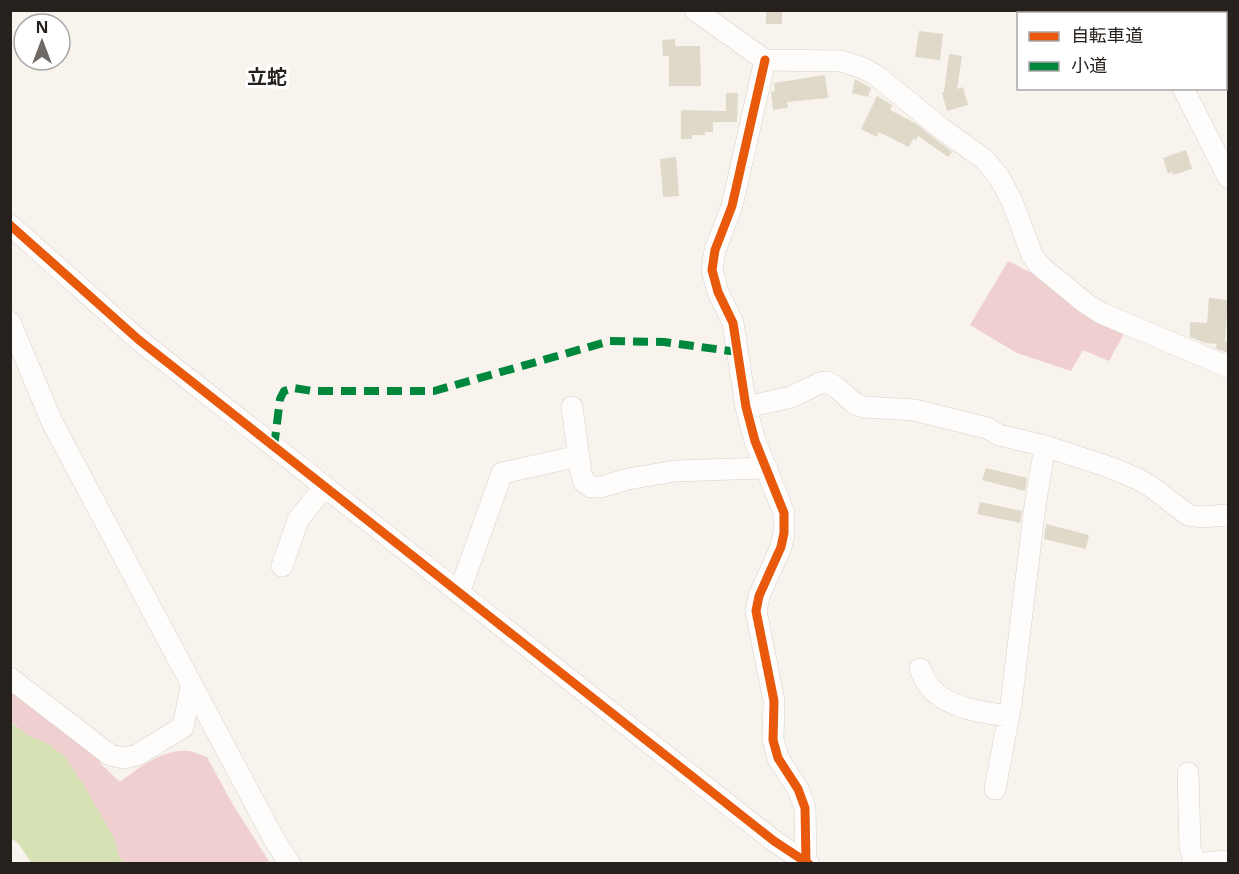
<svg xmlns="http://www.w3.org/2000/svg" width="1239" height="874" font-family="'Open Sans','Noto Sans JP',sans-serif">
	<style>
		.green { fill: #f0cfd0 }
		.water { fill: #d6e1b4 }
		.building { fill: #dfd9ca }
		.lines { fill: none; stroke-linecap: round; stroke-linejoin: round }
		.minor-casing { stroke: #d5d1cc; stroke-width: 22 }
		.minor { stroke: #fefdfc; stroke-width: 21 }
		.quiet { stroke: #00873e; stroke-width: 8; stroke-dasharray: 15 8; stroke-linecap: butt }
		.cycleway-casing { stroke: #fff; stroke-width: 13 }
		.cycleway { stroke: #e8590c; stroke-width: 9 }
		.labels { text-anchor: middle; stroke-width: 6; stroke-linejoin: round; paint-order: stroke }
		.neighbourhood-label { font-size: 20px; font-weight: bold; fill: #26211d; stroke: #fff }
	</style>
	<rect width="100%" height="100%" fill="#f9f3ed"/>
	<path class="green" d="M1008 261 1059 287 1125 332 1109 361 1083 350 1071 371 1017 353 970 325Z
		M10 685 98 753 100 763 120 782C138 768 164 748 189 751 195 752 201 755 207 757L232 803 270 863H125L119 857 114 838 84 786 64 756 48 744 29 736 11 722Z"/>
	<path class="water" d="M10 722 29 736 48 744 64 756 84 786 114 838 119 857 125 863H31L19 844 11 838Z"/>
	<path class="building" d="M766 10H782V24H766Z
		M919 31 943 34 940 60 915 57Z
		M675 39V46H700L701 86H669V56H663L662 40Z
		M949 54 962 56 957 89 963 87 968 105 947 111 942 93 944 92Z
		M825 75 828 98 787 102 788 108 773 110 771 92 775 91 774 83Z
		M855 79 871 88 868 97 852 93Z
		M726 93H738L737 122H713V132H705V135H692V139H681V110L726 111Z
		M877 96 892 105 890 110 915 123 952 152 948 157 918 136 916 140 913 139 909 147 879 132 877 137 861 129Z
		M1186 150 1192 169 1173 175 1172 172 1168 174 1163 158Z
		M676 157 679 196 663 197 660 159Z
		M1209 298 1228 300 1225 341 1228 342V353L1215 348 1217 344 1205 343 1190 337V322L1207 323Z
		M986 468 1027 478 1025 491 982 480Z
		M980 502 1022 511 1020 523 977 514Z
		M1046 524 1089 535 1086 549 1044 539Z"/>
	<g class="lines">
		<defs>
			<path id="minor" d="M695 10 765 60 841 61 863 68 877 76 942 129 984 159 999 177 1012 201 1032 255 1039 265 1084 302 1101 313 1228 367
				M1140 10 1142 14
				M765 60 732 206 715 250 712 270 718 292 733 323 746 407 755 441 784 513V533L781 547 759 596 756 611 774 701 773 740 778 758 798 789 805 808 806 862
				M1183 88 1228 177
				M10 225 139 340 774 841 809 864
				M10 322 52 422 275 841 290 864
				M572 407 581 473 584 482 591 487H601L628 479 675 471 767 468
				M746 407 791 397 820 383 827 382 836 387 855 404 864 407 914 410 987 428 999 435 1045 446 1109 467 1138 479 1153 488 1188 515 1200 517 1228 515
				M282 566 298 520 324 487
				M459 593 502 473 579 456
				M920 669C923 675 925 681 929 686 946 708 984 713 1009 716
				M10 678 110 755 124 758 137 755 183 727 191 687
				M1188 773 1190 848 1196 864
				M995 789 1011 704 1035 506 1045 446
				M1192 864 1228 861"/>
		</defs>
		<use href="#minor" class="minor-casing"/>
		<use href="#minor" class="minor"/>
		<path class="quiet" d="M274 447 280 399 284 391 294 388 312 391H434L610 341 664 342 738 352"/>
		<defs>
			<path id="cycleway" d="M765 60 732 206 715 250 712 270 718 292 733 323 746 407 755 441 784 513V533L781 547 759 596 756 611 774 701 773 740 778 758 798 789 805 808 806 862
				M10 225 139 340 774 841 809 864"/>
		</defs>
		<use href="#cycleway" class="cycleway-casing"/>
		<use href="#cycleway" class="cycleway"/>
	</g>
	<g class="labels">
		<g class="neighbourhood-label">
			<text x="267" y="84">立蛇</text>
		</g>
	</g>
	<rect width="1239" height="874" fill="none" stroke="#26211d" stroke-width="24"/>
	<rect x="1017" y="12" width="210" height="78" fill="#ffffff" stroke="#a8a6a5" stroke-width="1.5"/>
	<rect x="1029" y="32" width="30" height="9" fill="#e8590c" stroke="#a8a6a5" stroke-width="1.5"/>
	<text x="1071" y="42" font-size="18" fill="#26211d">自転車道</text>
	<rect x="1029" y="62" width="30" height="9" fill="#00873e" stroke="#a8a6a5" stroke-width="1.5"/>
	<text x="1071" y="72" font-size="18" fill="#26211d">小道</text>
	<g transform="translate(42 42)"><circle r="28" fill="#ffffff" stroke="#a8a6a5" stroke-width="1.5"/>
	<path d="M0-4.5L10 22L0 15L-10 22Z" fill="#706a66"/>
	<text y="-9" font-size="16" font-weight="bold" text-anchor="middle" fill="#26211d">N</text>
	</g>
</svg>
